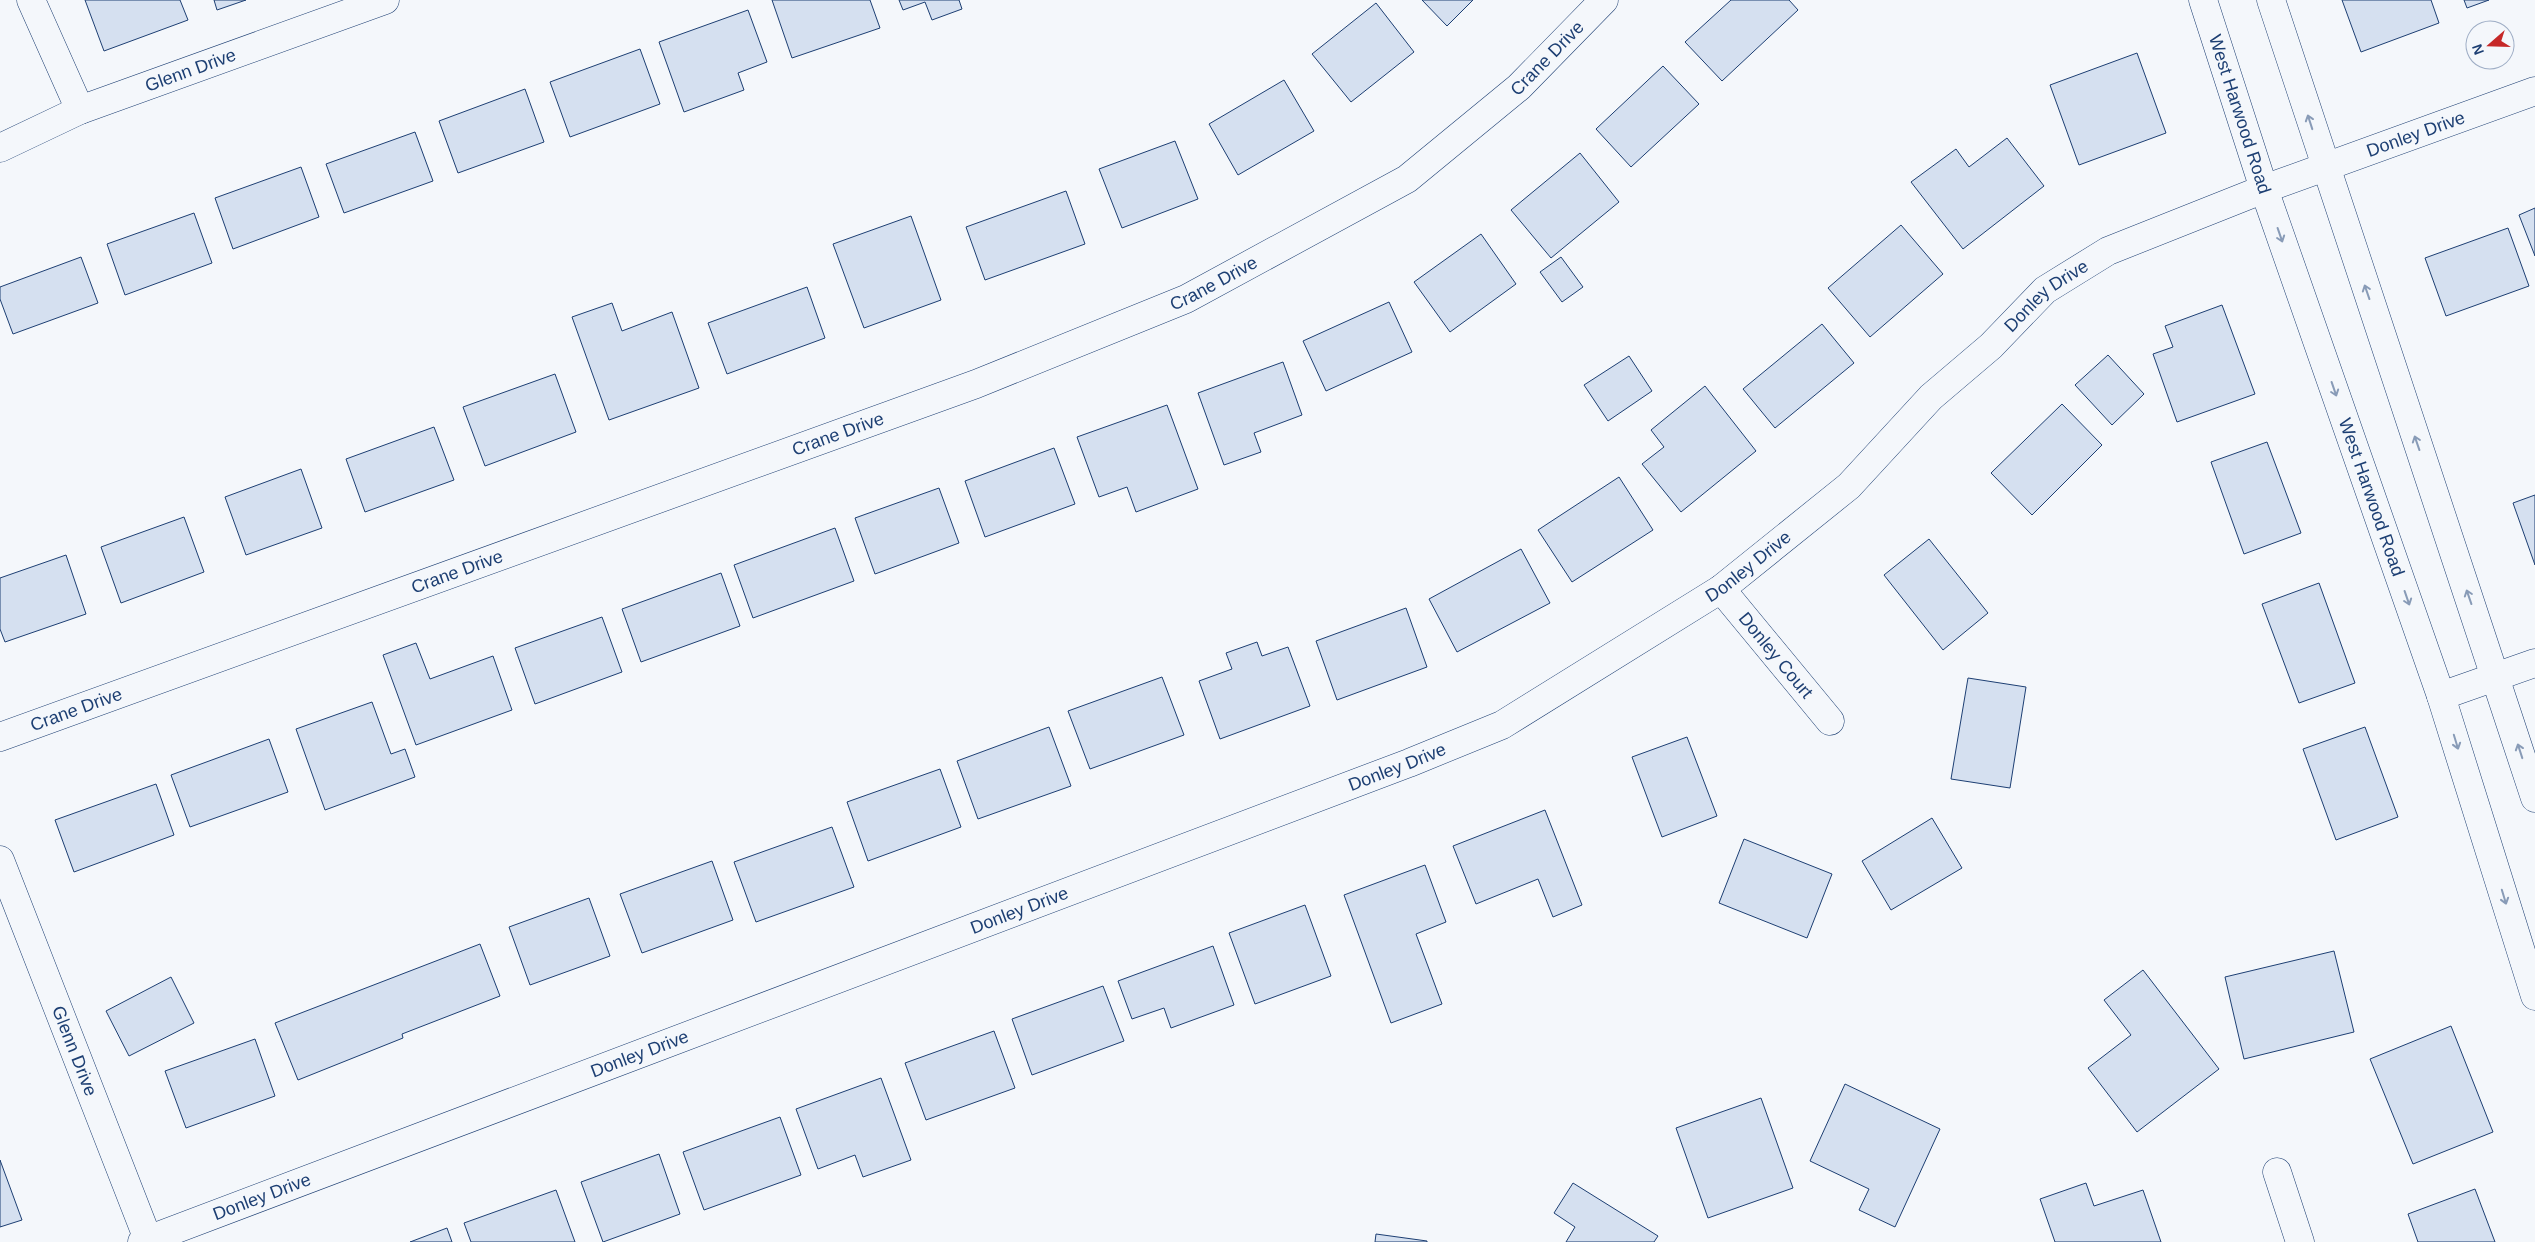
<svg xmlns="http://www.w3.org/2000/svg" width="2535" height="1242" font-family="Arial,sans-serif">
	<style>
		.building { fill: #d5e0f0; stroke: #1d3f73 }
		.lines { fill: none; stroke-linecap: round; stroke-linejoin: round }
		.minor-casing { stroke: #1d3f73; stroke-width: 29 }
		.major-casing { stroke: #1d3f73; stroke-width: 29 }
		.minor { stroke: #f4f7fb; stroke-width: 28 }
		.major { stroke: #f4f7fb; stroke-width: 28 }
		.oneway { stroke: #889bb7 }
		.labels { text-anchor: middle; stroke-width: 4; stroke-linejoin: round; paint-order: stroke }
		.street-label { font-size: 18px; fill: #1d3f73; stroke: #f4f7fb }
	</style>
	<rect width="100%" height="100%" fill="#f4f7fb"/>
	<path class="building" d="M85 0H180L188 20 104 51Z
		M214 0H246L217 10Z
		M772 0H870L880 28 792 58Z
		M899 0H959L962 9 932 20 925 2 903 10Z
		M1422 0H1473L1447 26Z
		M1731 0H1789L1798 10 1722 81 1685 42Z
		M2342 0H2431L2439 23 2361 52Z
		M2464 0H2489L2467 8Z
		M1376 3 1414 52 1351 102 1312 54Z
		M748 10 767 62 738 73 744 90 684 112 659 42Z
		M640 49 660 104 570 137 550 82Z
		M2137 53 2166 133 2079 165 2050 85Z
		M1663 66 1699 104 1631 167 1596 129Z
		M1284 80 1314 131 1238 175 1209 124Z
		M525 89 544 142 458 173 439 121Z
		M415 132 433 181 344 213 326 164Z
		M2007 138 2044 186 1963 249 1911 182 1956 149 1969 167Z
		M1175 141 1198 199 1122 228 1099 169Z
		M1580 153 1619 202 1551 258 1511 210Z
		M301 167 319 217 233 249 215 198Z
		M1066 191 1085 244 985 280 966 227Z
		M2535 208V256L2519 215Z
		M194 213 212 263 125 295 107 244Z
		M911 216 941 300 864 328 833 244Z
		M1901 225 1943 274 1870 337 1828 288Z
		M2508 228 2529 286 2446 316 2425 258Z
		M1481 234 1516 284 1450 332 1414 282Z
		M81 257 98 303 13 334 0 299V287Z
		M1561 257 1583 287 1562 302 1540 272Z
		M807 287 825 338 727 374 708 323Z
		M1389 302 1412 352 1326 391 1303 341Z
		M612 303 622 331 672 312 699 388 609 420 572 317Z
		M2222 305 2255 394 2177 422 2153 354 2173 347 2165 326Z
		M1822 324 1854 363 1775 428 1743 389Z
		M2108 355 2144 394 2112 425 2075 385Z
		M1629 356 1652 391 1608 421 1584 385Z
		M1283 362 1302 415 1254 433 1261 452 1224 465 1198 393Z
		M555 374 576 432 485 466 463 407Z
		M1705 386 1756 451 1681 512 1642 464 1664 447 1651 430Z
		M2062 404 2102 445 2032 515 1991 473Z
		M1167 405 1198 489 1136 512 1127 487 1099 497 1077 437Z
		M434 427 454 480 365 512 346 459Z
		M2267 442 2301 533 2244 554 2211 462Z
		M1054 448 1075 504 985 537 965 481Z
		M301 469 322 528 246 555 225 497Z
		M1619 477 1653 530 1572 582 1538 530Z
		M939 488 959 543 875 574 855 518Z
		M2535 495V565L2513 503Z
		M184 517 204 572 121 603 101 547Z
		M835 528 854 581 753 618 734 565Z
		M1929 539 1988 613 1943 650 1884 575Z
		M1521 549 1550 603 1457 652 1429 599Z
		M66 555 86 614 5 642 0 629V578Z
		M721 573 740 626 641 662 622 609Z
		M2319 583 2355 683 2299 703 2262 604Z
		M1406 608 1427 667 1337 700 1316 641Z
		M602 617 622 672 535 704 515 648Z
		M1257 642 1262 656 1288 647 1310 706 1220 739 1199 681 1232 669 1226 653Z
		M416 643 430 679 493 656 512 710 416 745 383 655Z
		M1162 677 1184 735 1090 769 1068 711Z
		M1968 678 2026 687 2010 788 1951 779Z
		M372 702 391 754 405 749 415 777 325 810 296 729Z
		M1049 727 1071 786 978 819 957 761Z
		M2365 727 2398 817 2336 840 2303 749Z
		M1687 737 1717 816 1662 837 1632 757Z
		M269 739 288 792 190 827 171 775Z
		M940 769 961 827 868 861 847 802Z
		M156 784 174 835 74 872 55 820Z
		M1545 810 1582 905 1553 917 1538 879 1476 904 1453 846Z
		M1932 818 1962 868 1891 910 1862 861Z
		M832 827 854 887 756 922 734 862Z
		M1744 839 1832 874 1807 938 1719 903Z
		M712 861 733 920 642 953 620 894Z
		M1425 865 1446 922 1416 934 1442 1004 1391 1023 1344 895Z
		M589 898 610 956 530 985 509 927Z
		M1305 905 1331 976 1255 1004 1229 933Z
		M480 944 500 996 402 1034 403 1038 298 1080 275 1023Z
		M1213 946 1234 1005 1171 1028 1164 1008 1132 1019 1118 981Z
		M2334 951 2354 1032 2244 1059 2225 977Z
		M2143 970 2219 1069 2137 1132 2088 1068 2131 1035 2104 1000Z
		M171 977 194 1023 129 1056 106 1011Z
		M1103 986 1124 1041 1032 1075 1012 1019Z
		M2451 1026 2493 1132 2413 1164 2370 1059Z
		M994 1031 1015 1088 926 1120 905 1063Z
		M255 1039 275 1096 186 1128 165 1071Z
		M881 1078 911 1160 863 1177 855 1155 818 1169 796 1109Z
		M1845 1084 1940 1129 1895 1227 1859 1210 1869 1189 1810 1161Z
		M1761 1098 1793 1188 1708 1218 1676 1128Z
		M780 1117 801 1175 704 1210 683 1152Z
		M659 1154 680 1214 603 1242 581 1182Z
		M0 1160 22 1220 0 1227Z
		M1573 1183 1658 1236 1654 1242H1566L1575 1227 1554 1213Z
		M2086 1183 2094 1206 2143 1190 2161 1242H2055L2040 1199Z
		M2475 1189 2495 1242H2418L2408 1214Z
		M556 1190 575 1242H471L464 1223Z
		M447 1228 452 1242H410Z
		M1376 1234 1427 1241V1242H1375Z"/>
	<g class="lines">
		<defs>
			<g id="minor">
				<path d="M31 0 80 110"/>
				<path id="s1" d="M0 148 80 110 385 0"/>
				<path id="s2" d="M1721 589 1830 721"/>
				<path d="M2441 696 2535 663"/>
				<path id="s3" d="M0 737 976 384 1186 299 1407 179 1519 87 1604 0"/>
				<path id="s4" d="M0 860 149 1242"/>
				<path d="M2277 1172 2300 1242"/>
				<path id="s5" d="M142 1242 1409 763 1502 725 1721 589 1849 486 1931 397 1991 346 2045 290 2108 251 2264 189 2535 91"/>
			</g>
			<g id="major">
				<path id="s6" d="M2203 0 2264 189 2441 696 2535 996"/>
				<path d="M2271 0 2535 798"/>
			</g>
		</defs>
		<use href="#minor" class="minor-casing"/>
		<use href="#major" class="major-casing"/>
		<use href="#minor" class="minor"/>
		<use href="#major" class="major"/>
	</g>
	<defs><path id="oneway-shaft" d="M-6 0H5M1.5-3L5.5 0L1.5 3" fill="none" stroke-width="1.6" stroke-linecap="round" stroke-linejoin="round" transform="scale(1.25)"/></defs>
	<g class="oneway">
		<use href="#oneway-shaft" transform="translate(2310 122) rotate(-108)"/>
		<use href="#oneway-shaft" transform="translate(2280 235) rotate(71)"/>
		<use href="#oneway-shaft" transform="translate(2367 292) rotate(-109)"/>
		<use href="#oneway-shaft" transform="translate(2334 389) rotate(71)"/>
		<use href="#oneway-shaft" transform="translate(2417 443) rotate(-109)"/>
		<use href="#oneway-shaft" transform="translate(2469 597) rotate(-109)"/>
		<use href="#oneway-shaft" transform="translate(2407 598) rotate(71)"/>
		<use href="#oneway-shaft" transform="translate(2456 742) rotate(73)"/>
		<use href="#oneway-shaft" transform="translate(2520 751) rotate(-108)"/>
		<use href="#oneway-shaft" transform="translate(2504 897) rotate(73)"/>
	</g>
	<g class="labels">
		<g class="street-label">
			<text dy="6" stroke="none"><textPath href="#s3" startOffset="1701">Crane Drive</textPath></text>
			<text dy="6" stroke="none"><textPath href="#s1" startOffset="206">Glenn Drive</textPath></text>
			<text dy="6" stroke="none"><textPath href="#s6" startOffset="120">West Harwood Road</textPath></text>
			<text dy="6" stroke="none"><textPath href="#s5" startOffset="2558">Donley Drive</textPath></text>
			<text dy="6" stroke="none"><textPath href="#s3" startOffset="1296">Crane Drive</textPath></text>
			<text dy="6" stroke="none"><textPath href="#s5" startOffset="2152">Donley Drive</textPath></text>
			<text dy="6" stroke="none"><textPath href="#s3" startOffset="891">Crane Drive</textPath></text>
			<text dy="6" stroke="none"><textPath href="#s6" startOffset="525">West Harwood Road</textPath></text>
			<text dy="6" stroke="none"><textPath href="#s5" startOffset="1748">Donley Drive</textPath></text>
			<text dy="6" stroke="none"><textPath href="#s3" startOffset="486">Crane Drive</textPath></text>
			<text dy="6" stroke="none"><textPath href="#s2" startOffset="86">Donley Court</textPath></text>
			<text dy="6" stroke="none"><textPath href="#s3" startOffset="81">Crane Drive</textPath></text>
			<text dy="6" stroke="none"><textPath href="#s5" startOffset="1342">Donley Drive</textPath></text>
			<text dy="6" stroke="none"><textPath href="#s5" startOffset="938">Donley Drive</textPath></text>
			<text dy="6" stroke="none"><textPath href="#s4" startOffset="205">Glenn Drive</textPath></text>
			<text dy="6" stroke="none"><textPath href="#s5" startOffset="532">Donley Drive</textPath></text>
			<text dy="6" stroke="none"><textPath href="#s5" startOffset="128">Donley Drive</textPath></text>
		</g>
	</g>
	<g transform="translate(2490 45) rotate(250)"><circle r="24" fill="#f4f7fb" stroke="#9eadc5"/>
	<path d="M0-4L9 19L0 12L-9 19Z" fill="#c62828"/>
	<text y="-8" font-size="14" font-weight="bold" text-anchor="middle" fill="#1d3f73">N</text>
	</g>
</svg>
